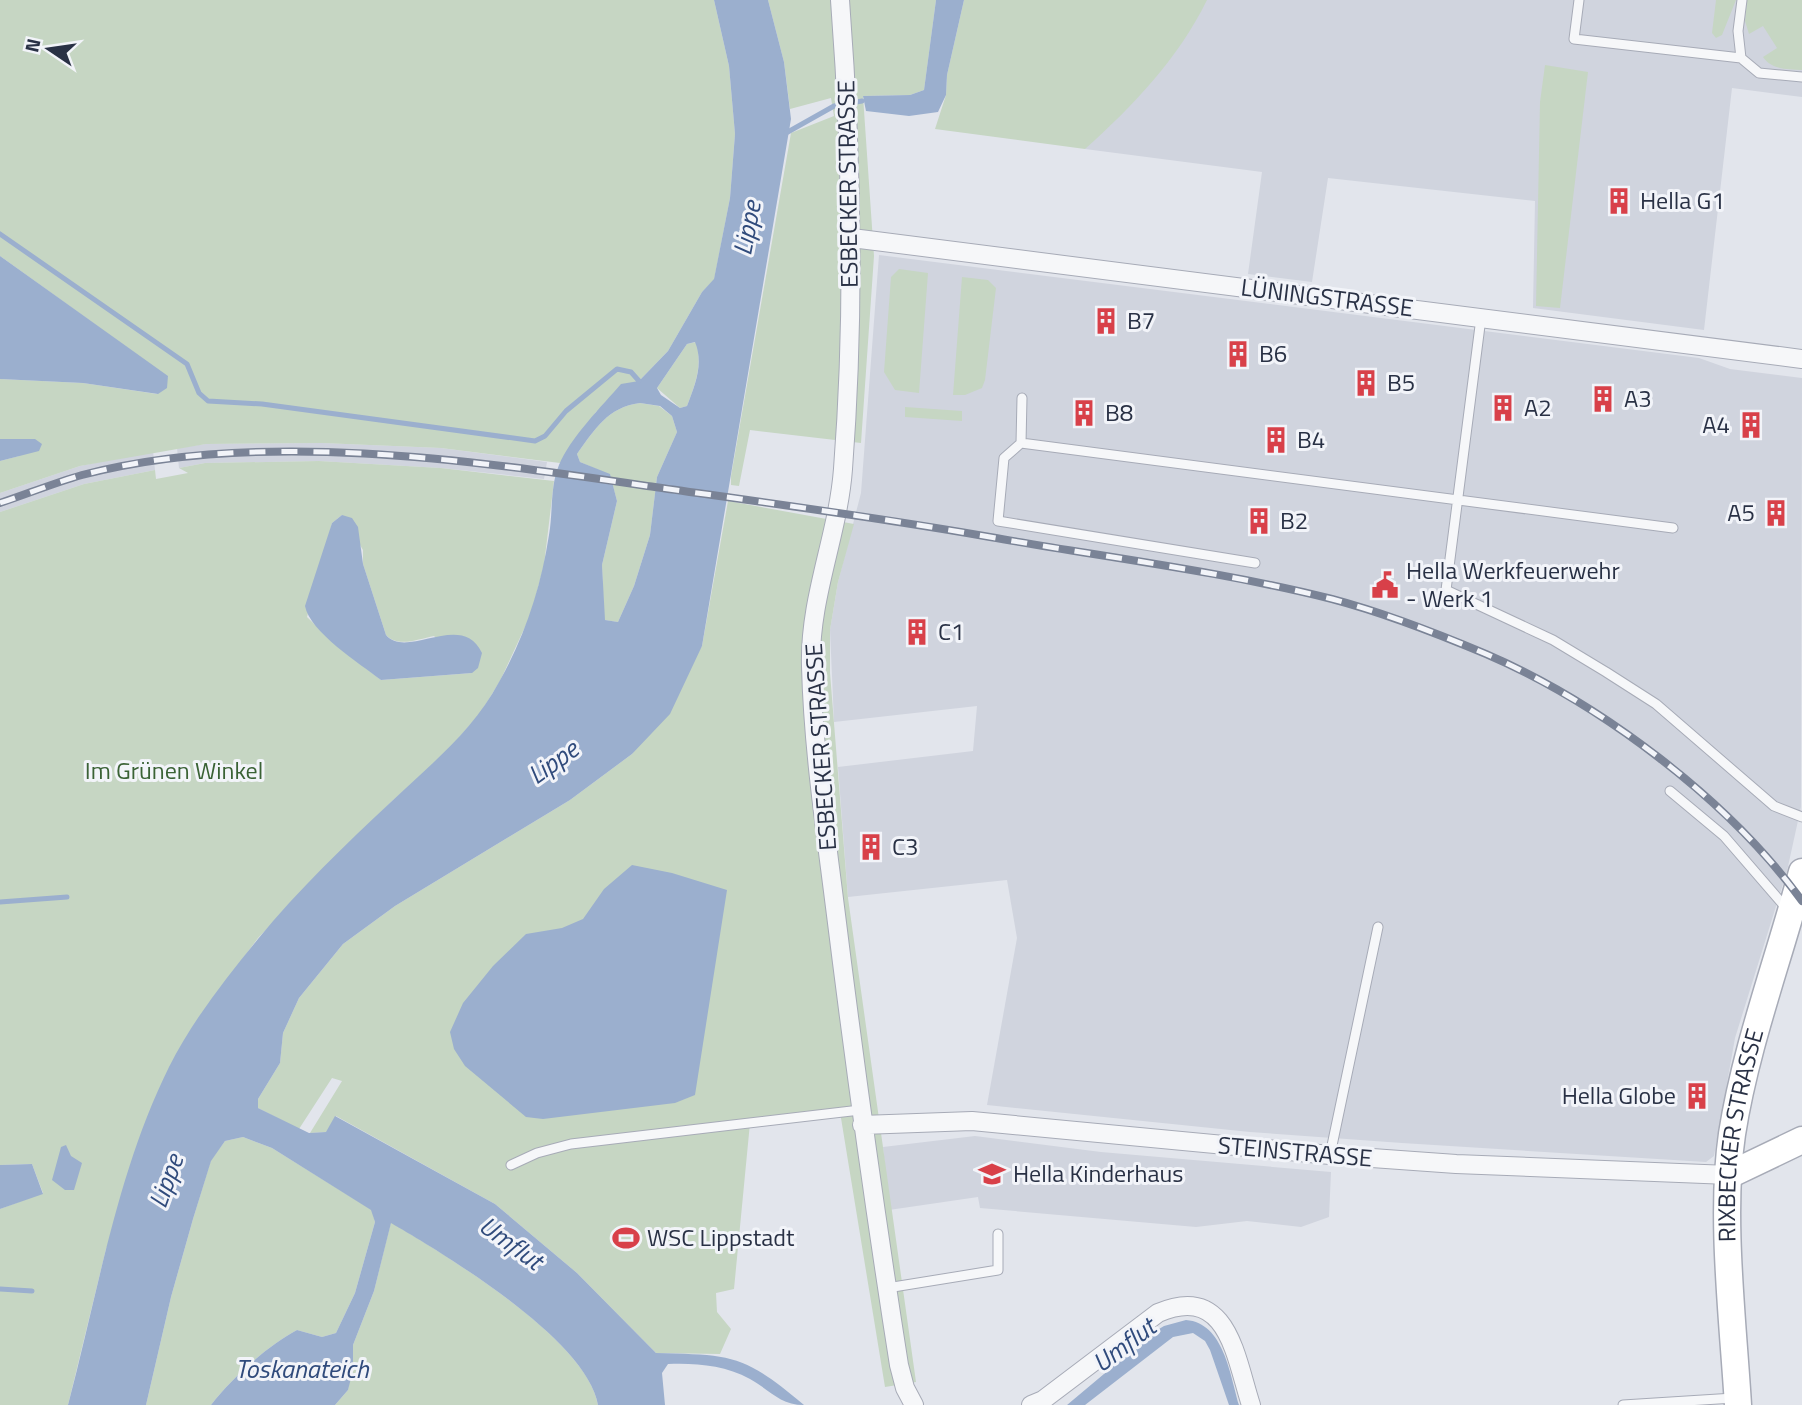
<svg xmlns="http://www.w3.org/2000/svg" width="1802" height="1405" font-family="'Titillium Web',sans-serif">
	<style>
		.built { fill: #d0d4de }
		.green { fill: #c6d6c3; fill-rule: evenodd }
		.water { fill: #9bafce; fill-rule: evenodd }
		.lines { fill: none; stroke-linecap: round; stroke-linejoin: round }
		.stream { stroke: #9bafce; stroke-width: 5 }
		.lane-casing { stroke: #a7abb7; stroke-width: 11 }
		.street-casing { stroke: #a7abb7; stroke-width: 20 }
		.secondary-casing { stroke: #a7abb7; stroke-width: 29 }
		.lane { stroke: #f6f7f9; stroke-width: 9 }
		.street { stroke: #f6f7f9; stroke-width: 18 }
		.secondary { stroke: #fff; stroke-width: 26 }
		.rail-casing { stroke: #7a8396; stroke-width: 8 }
		.rail { stroke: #f2f4f9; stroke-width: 5; stroke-dasharray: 16; stroke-linecap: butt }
		.labels { text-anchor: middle; stroke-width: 6; stroke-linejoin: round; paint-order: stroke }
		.street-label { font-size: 24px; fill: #293145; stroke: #f2f4f9 }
		.poi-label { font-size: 24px; fill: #293145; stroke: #f2f4f9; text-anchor: start }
		.park-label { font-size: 24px; fill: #3a6235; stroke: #f2f4f9 }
		.water-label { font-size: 26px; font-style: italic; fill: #304b7c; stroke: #f2f4f9 }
	</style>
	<rect width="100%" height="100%" fill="#e2e5ec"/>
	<path class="built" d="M1107 0H1802V97L1732 88 1704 330 1533 308 1535 201 1328 178 1312 282 1248 274 1262 172 1085 149Z
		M879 255 1699 358 1730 369 1802 378 1801 807 1787 871 1735 1038 1714 1156 1706 1162 1402 1143 1250 1132 987 1105 1017 938 1007 880 848 897 838 767 973 751 977 706 834 722 830 630 838 582 861 493Z
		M322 443 441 448 547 462 544 479 441 468 319 461 205 463 179 468 177 448 206 444Z
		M153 451 155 470 84 484 0 512V493L80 466Z
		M975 1136 1101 1152 1331 1172 1329 1217 1301 1227 1247 1221 1196 1227 980 1208 978 1197 889 1210 883 1147Z"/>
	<path class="green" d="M0 0H714L729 66 735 134 730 198 714 280 702 292 668 351 639 381 596 412 560 463 441 448 322 443 206 444 80 466 0 493V461L19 456 35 439H0V379L83 383 157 394 168 377 0 256Z
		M768 0H936L924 90 910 95 863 96 874 256 861 443 750 430 739 486 731 485V476L791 133 834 116 831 98 790 109 784 62Z
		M964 0H1207C1178 59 1133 106 1085 149L935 129 946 95 947 75Z
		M1716 0H1736L1722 35 1716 38 1712 33Z
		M1747 0H1802V70C1787 69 1772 70 1763 57L1777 48 1763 26 1749 34 1745 21Z
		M1545 65 1588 72 1560 308 1536 306 1540 102Z
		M899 269 928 273 919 393 895 390 884 372 891 277Z
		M962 277 988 280 996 288 985 380 982 388 965 395H953Z
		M696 342C703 365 695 385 687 406L680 408 657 388 687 344Z
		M640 403 659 406 672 416 677 432 657 477 650 535 634 586 618 622 604 620 602 565 617 501 610 475 580 462 577 454C595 429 608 407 640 403Z
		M905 407 962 411V421L905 417Z
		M319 461 441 468 554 481 544 565 531 614 500 681 481 712 444 755 391 802 258 938 200 1016 106 1249 68 1405H0V1209L43 1193 32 1164 0 1165V512L84 484 155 470 156 479 188 473 179 468 205 463ZM342 515 363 550V564L386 635C398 648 418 639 434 636L472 673 381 680 337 646 307 617 332 523Z
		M728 501 854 524 838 582 830 630V673L848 898 916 1382 885 1387 840 1112 750 1123 734 1289 716 1293 717 1312 731 1329 720 1354 656 1353 577 1273 495 1204 336 1116 327 1132 310 1133 342 1081 332 1078 299 1129 258 1108V1099L280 1063 283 1033 299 998 343 944 395 906 570 800 632 754 702 646Z
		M243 1137 272 1148 372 1210 375 1222 355 1293 336 1333 322 1337 297 1330C267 1346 232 1378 211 1405H146L171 1297 193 1219 211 1160 225 1141Z
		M391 1222C446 1256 587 1339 598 1405H335L348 1390 353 1345 374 1291Z"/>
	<path class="water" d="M714 0H768L784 62 791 119 702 646 670 714 632 754 570 800 395 906 343 944 299 998 283 1033 280 1063 258 1099V1108L309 1133 326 1132 335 1116 495 1204 577 1273 656 1353C733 1355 743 1354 804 1405 780 1405 770 1390 750 1379 724 1365 696 1363 668 1364L662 1373 665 1405H598C587 1340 446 1255 391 1223L374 1291 353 1345V1370L348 1390 335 1405H211C232 1378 267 1346 297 1330L322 1337 336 1333 355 1293 375 1222 371 1210 272 1148 243 1137 225 1141 211 1161 193 1219 171 1297 146 1405H68C98 1292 117 1172 169 1067 192 1021 226 978 258 939 298 890 346 844 392 801 431 764 473 731 499 682 525 636 541 587 549 535 553 513 550 486 559 465 570 438 602 406 621 384L639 381 668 351 702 292 714 279 730 198 735 134 729 66ZM695 342C704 364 695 385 687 406L680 408 661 395 657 388 687 344ZM640 403 660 406 672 416 677 432 657 477 650 535 634 586 618 622 605 620 602 565 617 501 610 474 580 462 577 454C595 429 608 407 640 403Z
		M936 0H964L947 75 946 95 938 112 909 116 866 111 863 96 910 95 924 90Z
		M0 256 168 376 167 388 158 394 83 383 0 379Z
		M0 439H35L42 444 39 451 0 461Z
		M342 515 352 518 358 527 363 564 386 635C407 660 462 610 482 653L478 668 472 673 381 680C359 663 310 632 305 606L332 523Z
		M632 865 672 873 727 890 695 1095 675 1103 543 1119 526 1117 465 1066 454 1049 450 1032 463 1003 493 966 526 934 562 928 583 919 604 889Z
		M66 1145 71 1156 82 1163 74 1190H65L52 1180 61 1147Z
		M32 1164 43 1194 0 1209V1165Z
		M1186 1320C1224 1323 1230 1375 1239 1405H1229L1210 1350 1205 1341 1193 1333 1173 1337 1085 1405H1067L1154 1332 1164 1326Z"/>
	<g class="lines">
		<path class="stream" d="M786 133 834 106 862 101
			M0 234 187 364 199 393 208 401 262 404 535 441 545 436 566 411 617 369 631 372 639 381
			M0 902 67 897
			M0 1289 32 1291"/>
		<defs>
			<path id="lane" d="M1579 0 1574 39 1741 58
				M1742 0 1738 31 1741 58 1759 73 1802 77
				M1481 318 1446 590 1553 640 1606 672 1656 704 1774 806 1802 817
				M1022 398 1021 443 1004 458 998 521 1255 563
				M1021 443 1673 528
				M1670 791 1724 836 1787 909
				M1330 1155 1378 927
				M511 1165 537 1153 571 1144 860 1110
				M887 1288 998 1270V1234
				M1623 1405 1734 1398"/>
			<path id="street" d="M840 0C852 156 855 313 843 469 838 536 809 598 811 666 813 747 825 827 835 907 854 1060 875 1213 899 1365L905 1388 914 1405
				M852 238 1802 359
				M862 1125 972 1121 1330 1155 1456 1164 1729 1175
				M1031 1405 1043 1400 1158 1313C1228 1283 1235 1356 1251 1405"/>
			<g id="secondary">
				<path d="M1729 1175 1802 1140"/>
				<path id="s1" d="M1738 1405C1733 1322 1720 1215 1732 1134 1746 1045 1779 959 1802 872"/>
			</g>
		</defs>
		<use href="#lane" class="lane-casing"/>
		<use href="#street" class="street-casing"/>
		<use href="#secondary" class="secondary-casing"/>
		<use href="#lane" class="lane"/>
		<use href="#street" class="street"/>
		<use href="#secondary" class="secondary"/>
		<defs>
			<path id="rail" d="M0 503C27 494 54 483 82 475 258 429 470 460 647 486 762 502 876 517 990 537 1104 557 1220 571 1332 599 1385 613 1436 633 1486 654 1600 703 1729 800 1802 901"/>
		</defs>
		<use href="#rail" class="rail-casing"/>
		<use href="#rail" class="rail"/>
	</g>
	<defs>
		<symbol id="building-bare" viewBox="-9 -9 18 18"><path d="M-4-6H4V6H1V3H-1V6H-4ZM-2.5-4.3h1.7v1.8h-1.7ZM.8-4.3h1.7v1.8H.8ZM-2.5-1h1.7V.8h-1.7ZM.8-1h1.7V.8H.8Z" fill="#d84049" stroke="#f2f4f9" stroke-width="2.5" paint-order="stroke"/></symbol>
		<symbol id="civic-bare" viewBox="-9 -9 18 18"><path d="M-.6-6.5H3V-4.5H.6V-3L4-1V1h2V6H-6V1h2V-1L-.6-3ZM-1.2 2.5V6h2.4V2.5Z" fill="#d84049" stroke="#f2f4f9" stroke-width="2.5" paint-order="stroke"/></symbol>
		<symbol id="school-bare" viewBox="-9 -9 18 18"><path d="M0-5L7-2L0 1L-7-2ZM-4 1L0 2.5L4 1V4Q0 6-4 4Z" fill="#d84049" stroke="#f2f4f9" stroke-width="2.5" paint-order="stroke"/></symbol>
		<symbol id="stadium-bare" viewBox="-9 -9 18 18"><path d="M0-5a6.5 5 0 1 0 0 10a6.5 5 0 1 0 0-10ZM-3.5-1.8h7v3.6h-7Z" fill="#d84049" stroke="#f2f4f9" stroke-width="2.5" paint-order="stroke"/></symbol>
	</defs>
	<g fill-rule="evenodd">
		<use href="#building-bare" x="1600" y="182" width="38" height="38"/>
		<use href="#building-bare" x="1087" y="302" width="38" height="38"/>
		<use href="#building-bare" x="1219" y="335" width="38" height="38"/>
		<use href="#building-bare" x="1347" y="364" width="38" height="38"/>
		<use href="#building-bare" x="1584" y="380" width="38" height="38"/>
		<use href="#building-bare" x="1484" y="389" width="38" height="38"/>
		<use href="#building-bare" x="1065" y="394" width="38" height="38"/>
		<use href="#building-bare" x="1732" y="406" width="38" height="38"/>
		<use href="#building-bare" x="1257" y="421" width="38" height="38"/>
		<use href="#building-bare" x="1757" y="494" width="38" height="38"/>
		<use href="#building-bare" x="1240" y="502" width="38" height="38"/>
		<use href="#civic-bare" x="1366" y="566" width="38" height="38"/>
		<use href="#building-bare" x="898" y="613" width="38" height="38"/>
		<use href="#building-bare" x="852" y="828" width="38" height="38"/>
		<use href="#building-bare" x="1678" y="1077" width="38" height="38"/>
		<use href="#school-bare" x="973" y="1155" width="38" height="38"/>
		<use href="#stadium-bare" x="607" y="1219" width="38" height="38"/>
	</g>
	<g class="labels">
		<g class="street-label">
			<text transform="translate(848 184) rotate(-91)" y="8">ESBECKER STRASSE</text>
			<text transform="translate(1327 298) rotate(7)" y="8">LÜNINGSTRASSE</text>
			<text transform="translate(821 747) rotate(-94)" y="8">ESBECKER STRASSE</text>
			<text dy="8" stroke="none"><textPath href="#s1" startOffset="271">RIXBECKER STRASSE</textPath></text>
			<text transform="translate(1295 1152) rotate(5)" y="8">STEINSTRASSE</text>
		</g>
		<g class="poi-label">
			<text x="1640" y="209">Hella G1</text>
			<text x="1127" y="329">B7</text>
			<text x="1259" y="362">B6</text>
			<text x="1387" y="391">B5</text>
			<text x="1624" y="407">A3</text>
			<text x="1524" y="416">A2</text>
			<text x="1105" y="421">B8</text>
			<text x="1730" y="433" text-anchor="end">A4</text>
			<text x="1297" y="448">B4</text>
			<text x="1755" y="521" text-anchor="end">A5</text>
			<text x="1280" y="529">B2</text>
			<text x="1406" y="579">Hella Werkfeuerwehr<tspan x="1406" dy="28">- Werk 1</tspan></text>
			<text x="938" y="640">C1</text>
			<text x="892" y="855">C3</text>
			<text x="1676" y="1104" text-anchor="end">Hella Globe</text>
			<text x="1013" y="1182">Hella Kinderhaus</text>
			<text x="647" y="1246">WSC Lippstadt</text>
		</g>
		<g class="park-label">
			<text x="174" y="779">Im Grünen Winkel</text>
		</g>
		<g class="water-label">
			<text transform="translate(747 228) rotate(-79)" y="9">Lippe</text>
			<text transform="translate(553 762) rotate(-36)" y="9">Lippe</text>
			<text transform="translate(166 1181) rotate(-70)" y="9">Lippe</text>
			<text transform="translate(511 1243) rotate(36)" y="9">Umflut</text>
			<text transform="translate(1124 1345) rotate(-37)" y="9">Umflut</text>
			<text x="302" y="1378">Toskanateich</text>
		</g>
	</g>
	<g transform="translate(49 49) rotate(283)" stroke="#f2f4f9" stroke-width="5" paint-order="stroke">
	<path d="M0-5L12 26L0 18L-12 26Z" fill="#293145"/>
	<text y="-10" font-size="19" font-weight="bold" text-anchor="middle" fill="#293145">N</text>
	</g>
</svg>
